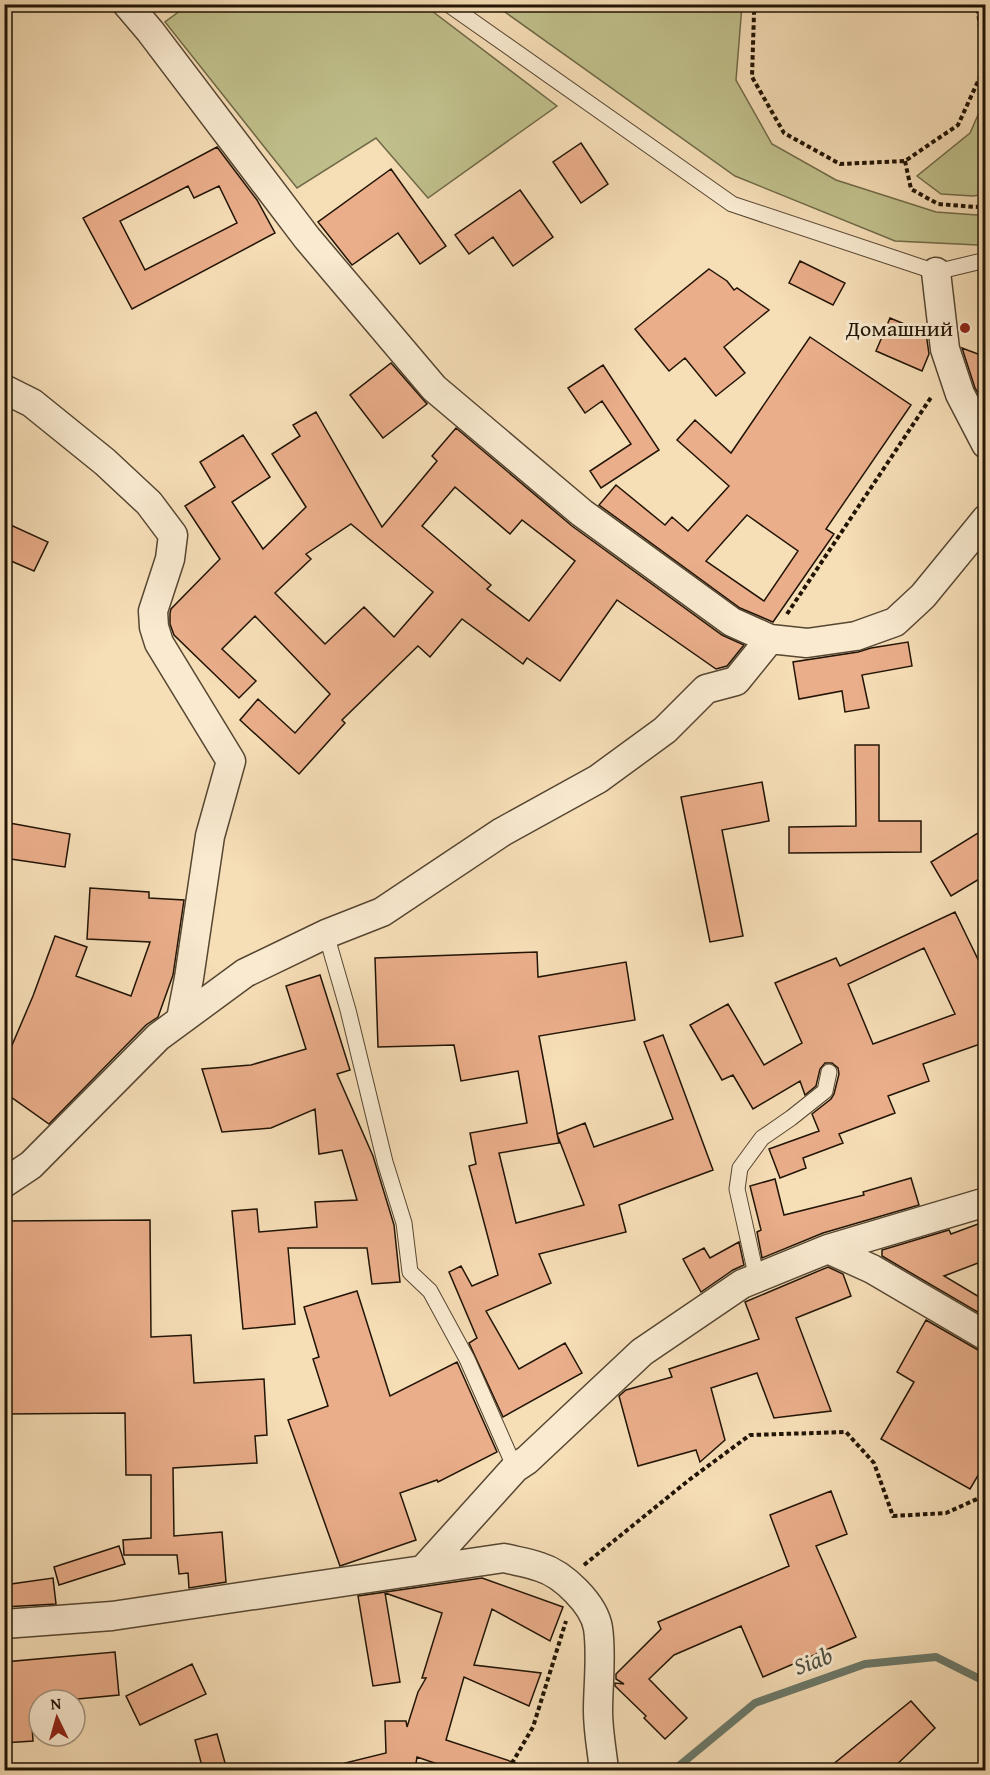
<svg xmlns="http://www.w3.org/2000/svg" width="990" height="1775" font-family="'Gentium Book Plus',serif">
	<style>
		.green { fill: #c0c08c; stroke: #706a48; stroke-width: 1.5 }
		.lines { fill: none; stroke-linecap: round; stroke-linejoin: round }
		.stream { stroke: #6b796a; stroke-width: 8 }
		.building { fill: #eaae8a; stroke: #211405; stroke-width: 1.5; fill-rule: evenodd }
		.lane-casing { stroke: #564632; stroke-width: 17 }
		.street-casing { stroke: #564632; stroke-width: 31 }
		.path { stroke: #211405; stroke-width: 4; stroke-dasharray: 4.5 3; stroke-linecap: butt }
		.lane { stroke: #f9ead0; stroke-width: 15 }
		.street { stroke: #f9ead0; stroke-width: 28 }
		.poi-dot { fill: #8f2418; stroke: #f9ead0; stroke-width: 2 }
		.labels { text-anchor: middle; stroke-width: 6; stroke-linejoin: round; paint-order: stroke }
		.poi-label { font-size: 22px; fill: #211405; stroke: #f9ead0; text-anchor: end }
		.water-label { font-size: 24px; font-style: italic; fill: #4c4f40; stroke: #f9ead0 }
	</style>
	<rect width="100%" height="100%" fill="#f6deb7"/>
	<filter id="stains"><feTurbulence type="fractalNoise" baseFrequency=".00333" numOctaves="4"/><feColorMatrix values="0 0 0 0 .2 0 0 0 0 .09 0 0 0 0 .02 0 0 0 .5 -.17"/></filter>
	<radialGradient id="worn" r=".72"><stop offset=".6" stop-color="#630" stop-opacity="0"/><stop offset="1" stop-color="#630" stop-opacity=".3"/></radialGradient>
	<path class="green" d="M188 5H424L557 106 428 198 376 138 297 188 165 22Z
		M495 5H742L736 80 772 144 836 180 936 212 977 215 985 213V243L978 245 895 241 735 176Z
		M985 99V194L973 196 941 194 917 176 970 133Z"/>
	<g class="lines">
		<path class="stream" d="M674 1770 755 1703 865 1664 936 1657 986 1682"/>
	</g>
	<path class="building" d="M581 143 608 184 581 203 553 162Z
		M217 147 257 200 275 233 132 309 83 218ZM188 186 194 198 219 186 237 223 145 270 120 221Z
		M391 169 446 246 420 264 398 233 352 265 318 222Z
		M520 190 553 237 513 266 493 237 469 254 455 235Z
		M800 261 845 283 833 305 789 283Z
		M709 269 727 281 734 290 737 288 769 310 724 347 745 373 716 396 685 358 669 371 635 329Z
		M890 318 926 333 929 354 922 371 876 351Z
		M810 337 911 405 826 529 834 534 773 622 740 608 599 505 616 485 665 525 672 517 688 531 729 486 677 440 695 420 731 453ZM747 515 798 551 764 601 706 561Z
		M962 348 986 357V407L975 388Z
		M391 363 427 404 383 438 350 395Z
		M603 365 659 450 601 488 590 471 631 444 602 401 585 413 568 388Z
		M316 412 382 527 437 461 432 456 456 428 572 526 722 635 744 645 727 666 716 669 617 600 560 681 527 658 523 664 462 619 430 657 418 646 342 720 345 723 299 774 240 720 258 699 295 733 330 694 255 616 222 649 256 681 239 698 174 635 170 624V613L171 609 220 559 185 506 215 487 200 462 243 435 270 477 232 502 263 549 306 507 272 454 300 436 293 425ZM455 487 510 534 522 520 575 561 529 621 487 589 491 585 422 526ZM351 524 433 592 394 637 364 607 325 644 275 593 311 559 306 554Z
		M4 522 48 542 34 571 4 558Z
		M908 642 912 666 862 675 869 708 845 712 842 691 799 699 793 662 858 652 871 648Z
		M855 745H879V821H921V852L789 853V827L856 826Z
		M762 782 769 821 722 830 743 936 710 942 681 797Z
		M4 822 70 834 65 867 4 858Z
		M986 828V875L951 896 931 862Z
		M90 888 149 892V898L184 900 173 975 158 1017 146 1025 49 1124 4 1092V1064L33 996 55 936 87 947 76 976 131 996 150 942 87 939Z
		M955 912 986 976V1042L923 1064 929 1081 888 1096 895 1113 839 1134 843 1143 803 1158 806 1168 780 1178 769 1149 819 1131 812 1114 831 1099 834 1094 839 1074 838 1068 832 1063H825L820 1069 816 1086 805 1095 800 1081 753 1109 733 1075 722 1080 690 1025 728 1004 764 1065 802 1043 775 983 836 958 840 966ZM924 948 955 1014 873 1044 848 984Z
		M537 952 538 977 626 962 635 1020 539 1036 559 1143 499 1153 516 1223 584 1205 557 1134 585 1123 594 1147 673 1119 644 1042 663 1035 713 1170 619 1205 626 1232 539 1254 551 1283 486 1311 519 1369 565 1343 582 1373 503 1417 469 1343 477 1338 449 1272 461 1266 472 1286 498 1275 469 1166 476 1164 470 1133 527 1123 518 1071 461 1081 454 1045 378 1047 375 958Z
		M320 975 350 1070 337 1074 373 1156 394 1225 400 1282 372 1284 367 1248H288L295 1324 243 1329 232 1211 257 1209 259 1232 317 1227 315 1202 357 1200 342 1150 319 1154 315 1109 271 1128 222 1132 202 1069 251 1065 306 1049 286 986Z
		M911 1178 919 1205 823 1233 762 1258 757 1232 761 1230 750 1186 775 1179 784 1215 864 1195 863 1192Z
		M150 1220 151 1337 191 1335 194 1383 264 1379 267 1435 255 1436 257 1463 173 1468 174 1536 222 1532 226 1582 189 1588 188 1573 179 1574 177 1555H124L123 1540 151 1538V1475H126L125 1413 6 1414 4 1221Z
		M986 1221V1260L944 1276 986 1301V1317L882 1256V1250L949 1230 951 1234Z
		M739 1242 744 1265 733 1270 701 1292 683 1259 704 1248 710 1258Z
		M828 1267 843 1274 851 1296 796 1318 831 1411 774 1418 757 1373 711 1388 725 1440 700 1462 696 1450 638 1466 619 1396 626 1390 672 1377 669 1369 759 1339 745 1302Z
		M357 1291 390 1396 457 1362 497 1452 438 1482 437 1480 400 1493 416 1540 340 1566 288 1420 328 1406 313 1359 319 1357 304 1307Z
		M926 1320 978 1350 986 1352V1462L970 1489 881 1439 914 1382 897 1372Z
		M831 1491 847 1534 816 1546 856 1637 763 1677 741 1626 674 1655 649 1679 687 1718 665 1739 644 1718 646 1716 615 1686V1683L624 1684 616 1679V1674L661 1629 658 1622 789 1566 770 1515Z
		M119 1546 125 1564 59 1585 54 1567Z
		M53 1578 56 1604 4 1607V1585Z
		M482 1578 563 1607 550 1641 492 1609 474 1665 541 1673 529 1706 464 1677 446 1740 528 1767 527 1770H455L417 1757 415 1770H346L345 1763 386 1753 385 1721H406L407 1727 418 1692 426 1678H422L442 1613 385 1593 400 1682 373 1686 358 1596Z
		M115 1652 119 1695 67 1700H39V1725L32 1726 33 1741 4 1743V1662Z
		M192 1664 206 1694 140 1725 126 1696Z
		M911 1701 935 1728 891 1770H826Z
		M217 1734 227 1770H203L195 1740Z"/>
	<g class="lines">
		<defs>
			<path id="lane" d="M448 4 732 204 936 272 986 260
				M326 934 348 1010 385 1162 404 1223 410 1272 430 1291 467 1359 515 1468
				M757 1279 737 1189 740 1168 762 1138 791 1118 825 1091 829 1072"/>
			<path id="street" d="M127 4 150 31 307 238 434 388 582 513 732 622 770 639 807 643 856 636 895 622 923 596 986 519
				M936 272 945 349 960 394 986 444
				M4 389 32 403 105 462 149 503 173 535 170 559 153 611 154 627 159 643 231 761 210 836 189 978 181 1019
				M4 1183 31 1165 158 1037 245 973 326 934 382 912 502 832 598 779 665 730 706 689 736 681 770 639
				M828 1249 872 1269 986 1336
				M423 1570 515 1468 527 1460 642 1352 742 1284 828 1249 986 1202
				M4 1624 112 1616 504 1558C516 1561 529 1563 540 1567 563 1574 594 1604 598 1628 602 1655 598 1684 598 1711 598 1731 602 1751 604 1770"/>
		</defs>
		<use href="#lane" class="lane-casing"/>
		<use href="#street" class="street-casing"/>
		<path class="path" d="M759 4 754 13 752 77 784 133 840 164 905 161 958 125 985 66 977 4
			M859 4V7
			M905 161 911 189 938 204 976 207 986 205
			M787 614 932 396
			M584 1565 689 1480 750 1435 846 1432 874 1463 893 1516 946 1513 986 1495
			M508 1770 533 1727 566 1621"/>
		<use href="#lane" class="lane"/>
		<use href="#street" class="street"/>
	</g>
	<circle class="poi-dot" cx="965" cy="328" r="6"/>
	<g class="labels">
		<g class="poi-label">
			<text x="953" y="336">Домашний</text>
		</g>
		<g class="water-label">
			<text transform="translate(813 1661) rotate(-20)" y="8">Siab</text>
		</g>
	</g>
	<rect width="990" height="1775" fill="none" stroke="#f6deb7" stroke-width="24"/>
	<rect x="6" y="6" width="978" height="1763" fill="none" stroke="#211405" stroke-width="3"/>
	<rect x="12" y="12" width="966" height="1751" fill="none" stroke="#211405" stroke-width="1.5"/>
	<g transform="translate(57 1718) rotate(355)"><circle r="28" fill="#f9ead0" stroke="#a3947f" stroke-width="1.5"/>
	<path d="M0-4.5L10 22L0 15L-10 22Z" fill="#8f2418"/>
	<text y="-9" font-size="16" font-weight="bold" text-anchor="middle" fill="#211405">N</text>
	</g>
	<rect width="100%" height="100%" filter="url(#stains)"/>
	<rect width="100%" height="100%" fill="url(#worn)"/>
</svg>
